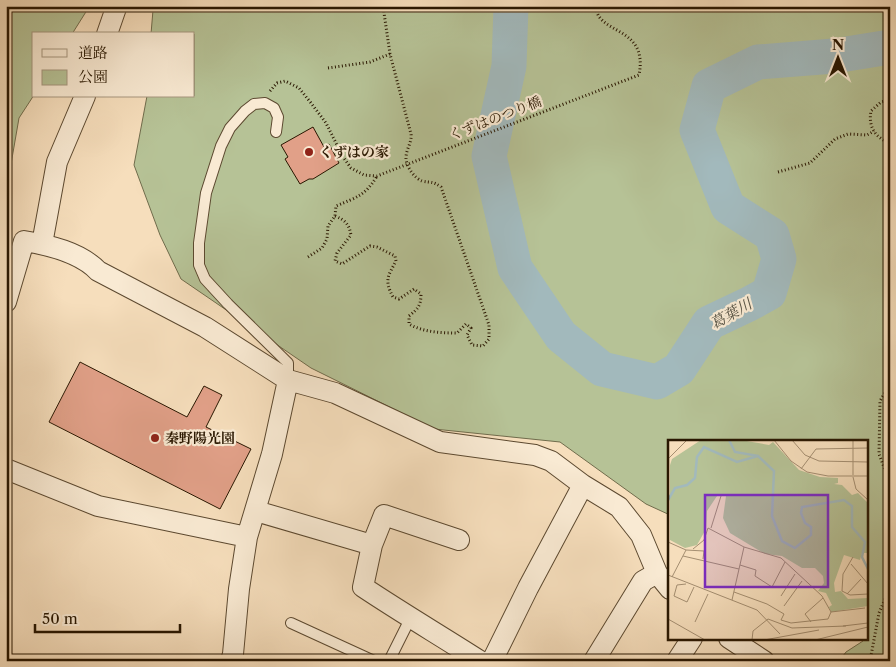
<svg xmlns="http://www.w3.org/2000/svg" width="896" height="667" font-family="'Libre Caslon Text','Noto Serif JP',serif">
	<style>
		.green { fill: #b6c296; stroke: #706c4c }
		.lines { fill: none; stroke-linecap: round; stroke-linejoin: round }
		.river { stroke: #a2b9bc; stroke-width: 35 }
		.building { fill: #e1a088; stroke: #291701 }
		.lane-casing { stroke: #5c4930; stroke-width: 12 }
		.street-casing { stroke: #5c4930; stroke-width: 22 }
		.path { stroke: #291701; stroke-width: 3; stroke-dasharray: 1 2.5; stroke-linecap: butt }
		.lane { stroke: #f9ead3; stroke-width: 10 }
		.street { stroke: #f9ead3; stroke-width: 20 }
		.poi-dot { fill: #8f2418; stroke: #f9ead3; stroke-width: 2 }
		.labels { text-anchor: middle; stroke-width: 4.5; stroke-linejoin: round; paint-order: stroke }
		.street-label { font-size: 14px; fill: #291701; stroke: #f9ead3 }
		.poi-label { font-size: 14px; font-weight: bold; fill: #291701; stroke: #f9ead3; text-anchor: start }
		.water-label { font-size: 15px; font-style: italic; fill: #535042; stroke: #f9ead3 }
		.inset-river { fill: none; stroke: #a2b9bc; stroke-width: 2.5 }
		.inset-road { fill: none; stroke: #a48e71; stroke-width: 1 }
		.view { fill: #7b2cbf; fill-opacity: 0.15; stroke: #7b2cbf; stroke-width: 2.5 }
		.inset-edge { fill: none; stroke: #291701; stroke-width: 2.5 }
	</style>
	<rect width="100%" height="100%" fill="#f6debc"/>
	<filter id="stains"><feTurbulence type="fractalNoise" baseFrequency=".004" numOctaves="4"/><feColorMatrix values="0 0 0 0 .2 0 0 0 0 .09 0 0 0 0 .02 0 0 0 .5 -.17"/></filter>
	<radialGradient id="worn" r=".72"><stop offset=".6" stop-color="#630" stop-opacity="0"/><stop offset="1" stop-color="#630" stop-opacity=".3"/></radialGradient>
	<path class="green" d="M6 6H890V661H839L846 652 863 641V638H867V441H670V515L646 504 560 442 434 429 311 368 181 279 160 235 134 165 147 96H194V34H151L153 10 89 7 72 34H34V95L19 118 7 187 9 247 6 254Z"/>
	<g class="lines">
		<path class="river" d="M511 6 509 66 489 156 515 268 561 336 602 369 657 382 679 369 709 323 749 304 769 293 779 259 772 235 728 207 697 130 709 86 758 62 834 56 890 47"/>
	</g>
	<path class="building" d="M313 127 324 147 329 144 339 163 313 179H309L300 184 285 159 288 157 281 145Z
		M80 362 187 417 204 386 222 395 206 427 251 449 220 509 49 422Z"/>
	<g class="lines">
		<defs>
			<path id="lane" d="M276 132 278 117 274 108 265 103 254 104 245 111 230 128 221 146 206 193 199 243V265L205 279 228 304 288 363V380
				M291 623 374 661
				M389 661 410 619"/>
			<path id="street" d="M107 34 116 8
				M42 244 57 162 85 96
				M6 302 24 241C49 245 80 252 98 271L205 327 288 380 335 393 440 442 535 455 551 461 583 485 619 507 641 535 657 573 670 589
				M6 469 98 506 247 537
				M256 511 372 545
				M459 540 384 515 372 545 363 587C402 613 441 636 480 661
				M729 638 764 661
				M231 661 233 654 239 589 247 537 272 454 288 380
				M492 661 528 588 583 485
				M594 661 643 581 657 573
				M677 661 692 638"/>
		</defs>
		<use href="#lane" class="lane-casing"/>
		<use href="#street" class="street-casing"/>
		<path class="path" d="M328 68 370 62 390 54
			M270 91 277 83 285 81 299 88 311 103 326 123 343 157 351 168 364 175 377 176 639 75C649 25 596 35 596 6
			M890 100 881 102 871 111C868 126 875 138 890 143
			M778 172 810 163 835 139 848 134 867 135 874 131
			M335 216C345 220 349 224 351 235L337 253 335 261 342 264 370 246 377 247 395 256 396 261C388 276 384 280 393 297L399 299 414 289 421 294C421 305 418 309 409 316V324C423 332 440 333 457 333L466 324 471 328 467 335 472 345 483 346 489 339V325L441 187C433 181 431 183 422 181 414 178 406 166 406 158 406 149 412 143 411 134L390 54 383 6
			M308 257 322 248 327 239 328 226 335 216 336 206C357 197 365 196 377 176
			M890 384 880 401 879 454 890 483
			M870 661 879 613 890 587"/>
		<use href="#lane" class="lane"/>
		<use href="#street" class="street"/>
	</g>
	<g class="poi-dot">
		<circle cx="309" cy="152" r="5"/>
		<circle cx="155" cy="438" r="5"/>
	</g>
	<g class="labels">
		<g class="street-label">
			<text transform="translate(495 118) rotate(-21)" y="5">くずはのつり橋</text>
		</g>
		<g class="poi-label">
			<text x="319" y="157">くずはの家</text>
			<text x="165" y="443">秦野陽光園</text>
		</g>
		<g class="water-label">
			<text transform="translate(731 314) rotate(-30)" y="5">葛葉川</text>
		</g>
	</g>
	<g transform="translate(668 440)">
		<rect width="200" height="200" fill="#f6debc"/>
		<path d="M33 0H73L101 5 105 2 131 30 152 37 170 38V43L166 44 174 45 184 55 190 53 200 63V113H194L192 120 176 115 166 143 167 152 173 151 180 159 200 158V166L163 172 161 167 164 165 158 153 150 151 156 143 155 136 147 128H134L114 116 97 114 62 93 55 78 58 56H49L39 71 38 89 29 105 17 108 2 100V25L4 19Z" fill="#b6c296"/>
		<path class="inset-river" d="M61 0 67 12 90 16M0 60 7 48 19 45 27 38 29 17 36 7 69 22 90 16 106 31 104 76 114 101 127 108 143 95V87L137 83 133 73 134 67 176 60 184 66V87L197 102 194 117 200 129"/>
		<path class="inset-road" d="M106 0 123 21 139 32 160 36H200M124 0 137 15 151 21 200 22M185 0V35M0 19 19 0M133 29 148 9 200 8M185 37 188 49 200 60M43 88 53 56M0 102 18 110 36 111 35 119M25 109 36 100 40 88 76 107 113 118 154 156 163 172 160 179 123 183 113 180 116 174 99 164 66 152M15 116 71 129M185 117 175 134 174 151 182 155 200 154M183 124 200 144M72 125 88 130M88 130 87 136 104 147 117 122M0 135 89 170 112 194M4 137 18 110M18 144 9 145 6 156 19 162 26 147M179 154 193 139M113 156 127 134M64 160 76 107M116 166 134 141M163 172 197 168M0 179 37 200M27 182 40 154M143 182 137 174 155 158M175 186 200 183M84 200 85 191 100 179 124 188 178 186M96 200 151 190M147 200 200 187"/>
		<path class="view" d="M37 55H160V147H37Z"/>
		<rect width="200" height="200" class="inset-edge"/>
	</g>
	<rect width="896" height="667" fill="none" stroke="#f6debc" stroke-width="25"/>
	<rect x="8" y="8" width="881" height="652" fill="none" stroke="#291701" stroke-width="2.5"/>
	<rect x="12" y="12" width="871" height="642" fill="none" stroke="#291701"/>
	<rect x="32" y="32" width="162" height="65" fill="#f9ead3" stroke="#a6967f"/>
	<rect x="42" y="49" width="25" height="8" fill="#f9ead3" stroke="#a6967f"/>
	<text x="78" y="58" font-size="15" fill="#291701">道路</text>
	<rect x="42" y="70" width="25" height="15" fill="#b6c296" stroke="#a6967f"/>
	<text x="78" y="82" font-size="15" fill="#291701">公園</text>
	<g transform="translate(838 58)" stroke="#f9ead3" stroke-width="4" paint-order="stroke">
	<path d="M0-4L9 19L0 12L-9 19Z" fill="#291701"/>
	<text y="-8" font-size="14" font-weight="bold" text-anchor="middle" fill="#291701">N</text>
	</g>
	<path d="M35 624v8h145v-8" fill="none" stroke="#291701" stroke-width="2.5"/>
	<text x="42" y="624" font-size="15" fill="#291701" stroke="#f9ead3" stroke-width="4" paint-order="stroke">50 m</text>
	<rect width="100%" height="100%" filter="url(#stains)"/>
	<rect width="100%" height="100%" fill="url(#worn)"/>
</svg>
